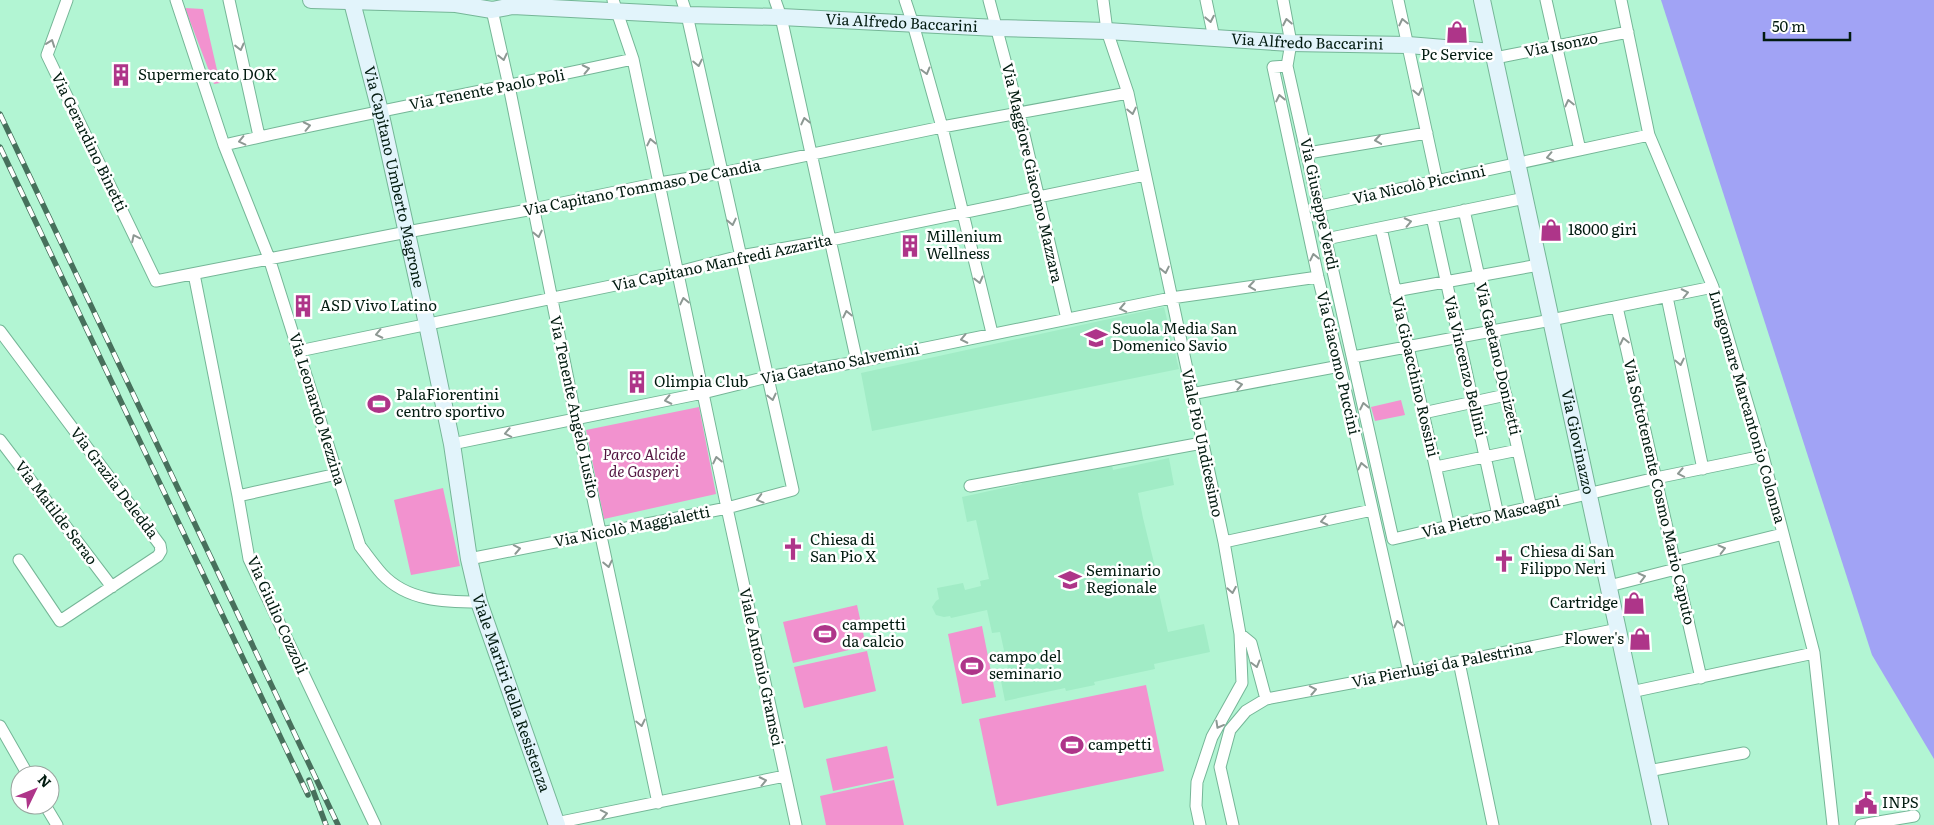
<svg xmlns="http://www.w3.org/2000/svg" width="1934" height="825" font-family="Literata,serif">
	<style>
		.built { fill: #a1ecc6 }
		.green { fill: #f292cf }
		.water { fill: #a1a3f5 }
		.lines { fill: none; stroke-linecap: round; stroke-linejoin: round }
		.street-casing { stroke: #75b697; stroke-width: 13 }
		.secondary-casing { stroke: #75b697; stroke-width: 18 }
		.street { stroke: #fff; stroke-width: 11 }
		.secondary { stroke: #e2f4fb; stroke-width: 16 }
		.rail-casing { stroke: #47705c; stroke-width: 5.5 }
		.rail { stroke: #fff; stroke-width: 4; stroke-dasharray: 11; stroke-linecap: butt }
		.oneway { stroke: #8d9893 }
		.labels { text-anchor: middle; stroke-width: 5; stroke-linejoin: round; paint-order: stroke }
		.street-label { font-size: 15px; fill: #021b10; stroke: #fff }
		.poi-label { font-size: 15px; fill: #021b10; stroke: #fff; text-anchor: start }
		.park-label { font-size: 15px; font-style: italic; fill: #531541; stroke: #fff }
	</style>
	<rect width="100%" height="100%" fill="#b2f5d3"/>
	<path class="built" d="M1164 307 1179 369 872 431 861 373Z
		M1169 458 1174 485 1138 493 1143 518 1157 575 1155 576 1168 632 1204 624 1210 652 1154 664 1155 669 1094 682 1095 685 1066 691 1065 688 1005 701 1000 676 1009 673 1000 632 992 633 987 610 951 618 950 616 944 617 936 615 932 607 936 601 939 599 937 588 963 583 965 590 981 586 980 581 989 579 976 520 967 522 962 497 1022 484 1021 481 1050 475 1051 478 1112 465 1113 470Z"/>
	<path class="green" d="M185 8 203 9 220 83 214 84Z
		M1401 400 1405 415 1375 421 1371 407Z
		M699 407 716 494 604 519 586 430Z
		M443 488 460 566 411 575 394 500Z
		M857 605 866 646 793 663 783 622Z
		M982 626 996 697 962 704 948 634Z
		M867 651 876 691 804 708 794 667Z
		M1146 685 1164 771 997 806 979 719Z
		M887 746 894 778 833 791 826 759Z
		M894 780 904 825H826L820 796Z"/>
	<path class="water" d="M1661 0H1934V759L1872 655Z"/>
	<g class="lines">
		<defs>
			<path id="street" d="M67 0 47 55 156 281 407 232 533 209 659 183 722 173 942 127 1128 93
				M176 0 224 145 269 258 360 546C367 555 374 565 382 574 407 601 444 602 479 602
				M229 0 259 136
				M613 0 633 59 727 508 796 825
				M775 0 781 17 857 362
				M905 0 913 24 942 127 992 333
				M989 0 1019 113 1067 319
				M1103 0 1107 31 1128 93 1224 542 1240 634 1242 683 1212 737 1197 782 1196 806 1200 825
				M1206 0 1214 38
				M1283 0 1291 43 1287 66 1393 539 1656 478 1763 456
				M1398 0 1437 181
				M1546 0 1580 150
				M1621 0 1649 135 1713 287 1763 456 1814 653 1833 825
				M492 10 509 86 576 419 658 803
				M1495 58 1628 32
				M1287 66 1273 67 1318 277 1340 366 1409 672
				M224 145C360 114 497 89 633 59
				M1308 153 1427 133
				M1320 206 1649 135
				M1464 210 1531 508
				M1432 217 1498 515
				M1381 228 1449 527
				M1326 239 1525 198
				M194 274 238 496 249 559 375 825
				M1395 291 1539 265
				M1667 297 1703 469
				M1617 307 1701 678
				M0 331 160 545 161 551 158 556 60 621 19 560
				M299 351 678 272 740 256 831 240 1145 175
				M1353 357 1551 320 1713 287
				M1191 394 1340 366
				M1423 413 1506 395
				M0 440 112 587
				M452 444 703 393 767 377 857 362 1171 298 1318 277
				M1436 467 1518 450
				M970 486 1202 443
				M238 496 337 474
				M1224 542 1372 510
				M469 559 727 508 793 490 687 15 682 0
				M1674 561 1783 534
				M1609 586 1676 569
				M1240 634 1251 643 1266 699
				M1459 662 1493 825
				M1631 692 1814 653
				M0 726 28 775
				M1648 771 1744 753
				M45 805 57 825
				M556 823 785 776
				M1233 825 1220 767 1230 730 1246 711 1266 699 1409 672 1618 629
				M1861 825 1914 816"/>
			<g id="secondary">
				<path id="s1" d="M311 0 456 4 492 10 513 6 687 15 781 17 997 28 1107 31 1291 43 1408 45 1493 52"/>
				<path id="s2" d="M1482 0 1660 825"/>
				<path id="s3" d="M352 2 380 111 427 324 452 444 469 559 479 602 557 825"/>
			</g>
		</defs>
		<use href="#street" class="street-casing"/>
		<use href="#secondary" class="secondary-casing"/>
		<use href="#street" class="street"/>
		<use href="#secondary" class="secondary"/>
		<defs>
			<path id="rail" d="M0 114 338 825
				M0 147 308 795
				M309 780 326 825"/>
		</defs>
		<use href="#rail" class="rail-casing"/>
		<use href="#rail" class="rail"/>
	</g>
	<defs><path id="oneway-chevron" d="M-2-3.5L2.5 0L-2 3.5" fill="none" stroke-width="1.6" stroke-linecap="round" stroke-linejoin="round" transform="scale(1.25)"/></defs>
	<g class="oneway">
		<use href="#oneway-chevron" transform="translate(1210 19) rotate(79)"/>
		<use href="#oneway-chevron" transform="translate(1287 22) rotate(-101)"/>
		<use href="#oneway-chevron" transform="translate(1403 22) rotate(-103)"/>
		<use href="#oneway-chevron" transform="translate(51 43) rotate(-70)"/>
		<use href="#oneway-chevron" transform="translate(240 47) rotate(76)"/>
		<use href="#oneway-chevron" transform="translate(503 57) rotate(77)"/>
		<use href="#oneway-chevron" transform="translate(698 63) rotate(78)"/>
		<use href="#oneway-chevron" transform="translate(586 69) rotate(-12)"/>
		<use href="#oneway-chevron" transform="translate(926 71) rotate(75)"/>
		<use href="#oneway-chevron" transform="translate(1418 92) rotate(78)"/>
		<use href="#oneway-chevron" transform="translate(1280 98) rotate(-102)"/>
		<use href="#oneway-chevron" transform="translate(1569 103) rotate(-103)"/>
		<use href="#oneway-chevron" transform="translate(1132 111) rotate(78)"/>
		<use href="#oneway-chevron" transform="translate(805 121) rotate(-103)"/>
		<use href="#oneway-chevron" transform="translate(307 126) rotate(-12)"/>
		<use href="#oneway-chevron" transform="translate(1378 140) rotate(171)"/>
		<use href="#oneway-chevron" transform="translate(242 141) rotate(167)"/>
		<use href="#oneway-chevron" transform="translate(651 142) rotate(-102)"/>
		<use href="#oneway-chevron" transform="translate(1550 157) rotate(168)"/>
		<use href="#oneway-chevron" transform="translate(732 222) rotate(78)"/>
		<use href="#oneway-chevron" transform="translate(1408 222) rotate(-12)"/>
		<use href="#oneway-chevron" transform="translate(538 234) rotate(78)"/>
		<use href="#oneway-chevron" transform="translate(135 238) rotate(-116)"/>
		<use href="#oneway-chevron" transform="translate(1314 257) rotate(-102)"/>
		<use href="#oneway-chevron" transform="translate(1165 270) rotate(78)"/>
		<use href="#oneway-chevron" transform="translate(979 280) rotate(76)"/>
		<use href="#oneway-chevron" transform="translate(1252 286) rotate(172)"/>
		<use href="#oneway-chevron" transform="translate(1685 293) rotate(-12)"/>
		<use href="#oneway-chevron" transform="translate(684 301) rotate(-102)"/>
		<use href="#oneway-chevron" transform="translate(1123 308) rotate(169)"/>
		<use href="#oneway-chevron" transform="translate(847 314) rotate(-102)"/>
		<use href="#oneway-chevron" transform="translate(379 334) rotate(168)"/>
		<use href="#oneway-chevron" transform="translate(964 339) rotate(168)"/>
		<use href="#oneway-chevron" transform="translate(1624 341) rotate(-103)"/>
		<use href="#oneway-chevron" transform="translate(1680 362) rotate(78)"/>
		<use href="#oneway-chevron" transform="translate(1239 385) rotate(-11)"/>
		<use href="#oneway-chevron" transform="translate(772 397) rotate(77)"/>
		<use href="#oneway-chevron" transform="translate(668 400) rotate(168)"/>
		<use href="#oneway-chevron" transform="translate(1364 406) rotate(-102)"/>
		<use href="#oneway-chevron" transform="translate(508 433) rotate(169)"/>
		<use href="#oneway-chevron" transform="translate(717 460) rotate(-102)"/>
		<use href="#oneway-chevron" transform="translate(1362 466) rotate(-102)"/>
		<use href="#oneway-chevron" transform="translate(1681 473) rotate(169)"/>
		<use href="#oneway-chevron" transform="translate(760 499) rotate(165)"/>
		<use href="#oneway-chevron" transform="translate(1324 521) rotate(168)"/>
		<use href="#oneway-chevron" transform="translate(517 549) rotate(-11)"/>
		<use href="#oneway-chevron" transform="translate(1722 549) rotate(-14)"/>
		<use href="#oneway-chevron" transform="translate(608 564) rotate(78)"/>
		<use href="#oneway-chevron" transform="translate(1642 577) rotate(-14)"/>
		<use href="#oneway-chevron" transform="translate(1232 590) rotate(80)"/>
		<use href="#oneway-chevron" transform="translate(1398 624) rotate(-103)"/>
		<use href="#oneway-chevron" transform="translate(1256 664) rotate(75)"/>
		<use href="#oneway-chevron" transform="translate(1313 690) rotate(-11)"/>
		<use href="#oneway-chevron" transform="translate(641 723) rotate(78)"/>
		<use href="#oneway-chevron" transform="translate(1219 725) rotate(119)"/>
		<use href="#oneway-chevron" transform="translate(763 781) rotate(-12)"/>
		<use href="#oneway-chevron" transform="translate(604 814) rotate(-11)"/>
	</g>
	<defs>
		<symbol id="shop-bare" viewBox="-9 -9 18 18"><path d="M-5-2.5h2.3a2.7 3.5 0 0 1 5.4 0H5L5.5 6h-11ZM-1.5-2.5h3a1.5 2.3 0 0 0-3 0Z" fill="#ae3589" stroke="#fff" stroke-width="2.5" paint-order="stroke"/></symbol>
		<symbol id="building-bare" viewBox="-9 -9 18 18"><path d="M-4-6H4V6H1V3H-1V6H-4ZM-2.5-4.3h1.7v1.8h-1.7ZM.8-4.3h1.7v1.8H.8ZM-2.5-1h1.7V.8h-1.7ZM.8-1h1.7V.8H.8Z" fill="#ae3589" stroke="#fff" stroke-width="2.5" paint-order="stroke"/></symbol>
		<symbol id="school-bare" viewBox="-9 -9 18 18"><path d="M0-5L7-2L0 1L-7-2ZM-4 1L0 2.5L4 1V4Q0 6-4 4Z" fill="#ae3589" stroke="#fff" stroke-width="2.5" paint-order="stroke"/></symbol>
		<symbol id="stadium-bare" viewBox="-9 -9 18 18"><path d="M0-5a6.5 5 0 1 0 0 10a6.5 5 0 1 0 0-10ZM-3.5-1.8h7v3.6h-7Z" fill="#ae3589" stroke="#fff" stroke-width="2.5" paint-order="stroke"/></symbol>
		<symbol id="church-bare" viewBox="-9 -9 18 18"><path d="M-1.2-6h2.4v3.5h3.3v2.4h-3.3V6h-2.4V-.1h-3.3v-2.4h3.3Z" fill="#ae3589" stroke="#fff" stroke-width="2.5" paint-order="stroke"/></symbol>
		<symbol id="university-bare" viewBox="-9 -9 18 18"><path d="M0-5L7-2L0 1L-7-2ZM-4 1L0 2.5L4 1V4Q0 6-4 4Z" fill="#ae3589" stroke="#fff" stroke-width="2.5" paint-order="stroke"/></symbol>
		<symbol id="civic-bare" viewBox="-9 -9 18 18"><path d="M-.6-6.5H3V-4.5H.6V-3L4-1V1h2V6H-6V1h2V-1L-.6-3ZM-1.2 2.5V6h2.4V2.5Z" fill="#ae3589" stroke="#fff" stroke-width="2.5" paint-order="stroke"/></symbol>
	</defs>
	<g fill-rule="evenodd">
		<use href="#shop-bare" x="1441" y="16" width="32" height="32"/>
		<use href="#building-bare" x="105" y="59" width="32" height="32"/>
		<use href="#shop-bare" x="1535" y="214" width="32" height="32"/>
		<use href="#building-bare" x="894" y="230" width="32" height="32"/>
		<use href="#building-bare" x="287" y="290" width="32" height="32"/>
		<use href="#school-bare" x="1080" y="322" width="32" height="32"/>
		<use href="#building-bare" x="621" y="366" width="32" height="32"/>
		<use href="#stadium-bare" x="363" y="388" width="32" height="32"/>
		<use href="#church-bare" x="777" y="533" width="32" height="32"/>
		<use href="#church-bare" x="1488" y="545" width="32" height="32"/>
		<use href="#university-bare" x="1054" y="564" width="32" height="32"/>
		<use href="#shop-bare" x="1618" y="587" width="32" height="32"/>
		<use href="#stadium-bare" x="809" y="618" width="32" height="32"/>
		<use href="#shop-bare" x="1624" y="623" width="32" height="32"/>
		<use href="#stadium-bare" x="956" y="650" width="32" height="32"/>
		<use href="#stadium-bare" x="1056" y="729" width="32" height="32"/>
		<use href="#civic-bare" x="1850" y="787" width="32" height="32"/>
	</g>
	<g class="labels">
		<g class="street-label">
			<text dy="5" stroke="none"><textPath href="#s1" startOffset="592">Via Alfredo Baccarini</textPath></text>
			<text dy="5" stroke="none"><textPath href="#s1" startOffset="998">Via Alfredo Baccarini</textPath></text>
			<text transform="translate(1561 45) rotate(-11)" y="5">Via Isonzo</text>
			<text transform="translate(487 90) rotate(-11)" y="5">Via Tenente Paolo Poli</text>
			<text transform="translate(89 142) rotate(64)" y="5">Via Gerardino Binetti</text>
			<text transform="translate(1032 173) rotate(77)" y="5">Via Maggiore Giacomo Mazzara</text>
			<text dy="5" stroke="none"><textPath href="#s3" startOffset="180">Via Capitano Umberto Magrone</textPath></text>
			<text transform="translate(1419 185) rotate(-12)" y="5">Via Nicolò Piccinni</text>
			<text transform="translate(642 188) rotate(-11)" y="5">Via Capitano Tommaso De Candia</text>
			<text transform="translate(1319 204) rotate(78)" y="5">Via Giuseppe Verdi</text>
			<text transform="translate(722 263) rotate(-12)" y="5">Via Capitano Manfredi Azzarita</text>
			<text transform="translate(1498 359) rotate(77)" y="5">Via Gaetano Donizetti</text>
			<text transform="translate(1338 363) rotate(77)" y="5">Via Giacomo Puccini</text>
			<text transform="translate(840 364) rotate(-11)" y="5">Via Gaetano Salvemini</text>
			<text transform="translate(1465 366) rotate(77)" y="5">Via Vincenzo Bellini</text>
			<text transform="translate(1415 377) rotate(77)" y="5">Via Gioacchino Rossini</text>
			<text transform="translate(574 407) rotate(78)" y="5">Via Tenente Angelo Lusito</text>
			<text transform="translate(1747 407) rotate(74)" y="5">Lungomare Marcantonio Colonna</text>
			<text transform="translate(317 409) rotate(73)" y="5">Via Leonardo Mezzina</text>
			<text dy="5" stroke="none"><textPath href="#s2" startOffset="452">Via Giovinazzo</textPath></text>
			<text transform="translate(1202 443) rotate(78)" y="5">Viale Pio Undicesimo</text>
			<text transform="translate(114 483) rotate(53)" y="5">Via Grazia Deledda</text>
			<text transform="translate(1659 492) rotate(77)" y="5">Via Sottotenente Cosmo Mario Caputo</text>
			<text transform="translate(56 513) rotate(53)" y="5">Via Matilde Serao</text>
			<text transform="translate(1491 517) rotate(-13)" y="5">Via Pietro Mascagni</text>
			<text transform="translate(632 527) rotate(-11)" y="5">Via Nicolò Maggialetti</text>
			<text transform="translate(277 615) rotate(66)" y="5">Via Giulio Cozzoli</text>
			<text transform="translate(1442 665) rotate(-11)" y="5">Via Pierluigi da Palestrina</text>
			<text transform="translate(761 667) rotate(78)" y="5">Viale Antonio Gramsci</text>
			<text dy="5" stroke="none"><textPath href="#s3" startOffset="710">Viale Martiri della Resistenza</textPath></text>
		</g>
		<g class="poi-label">
			<text x="1457" y="60" text-anchor="middle">Pc Service</text>
			<text x="138" y="80">Supermercato DOK</text>
			<text x="1568" y="235">18000 giri</text>
			<text x="926" y="242">Millenium<tspan x="926" dy="17">Wellness</tspan></text>
			<text x="320" y="311">ASD Vivo Latino</text>
			<text x="1112" y="334">Scuola Media San<tspan x="1112" dy="17">Domenico Savio</tspan></text>
			<text x="654" y="387">Olimpia Club</text>
			<text x="396" y="400">PalaFiorentini<tspan x="396" dy="17">centro sportivo</tspan></text>
			<text x="810" y="545">Chiesa di<tspan x="810" dy="17">San Pio X</tspan></text>
			<text x="1520" y="557">Chiesa di San<tspan x="1520" dy="17">Filippo Neri</tspan></text>
			<text x="1086" y="576">Seminario<tspan x="1086" dy="17">Regionale</tspan></text>
			<text x="1618" y="608" text-anchor="end">Cartridge</text>
			<text x="842" y="630">campetti<tspan x="842" dy="17">da calcio</tspan></text>
			<text x="1624" y="644" text-anchor="end">Flower's</text>
			<text x="989" y="662">campo del<tspan x="989" dy="17">seminario</tspan></text>
			<text x="1088" y="750">campetti</text>
			<text x="1882" y="808">INPS</text>
		</g>
		<g class="park-label">
			<text x="644" y="460">Parco Alcide<tspan x="644" dy="17">de Gasperi</tspan></text>
		</g>
	</g>
	<g transform="translate(35 790) rotate(47)"><circle r="24" fill="#ffffff" stroke="#9aa49f"/>
	<path d="M0-4L9 19L0 12L-9 19Z" fill="#ae3589"/>
	<text y="-8" font-size="14" font-weight="bold" text-anchor="middle" fill="#021b10">N</text>
	</g>
	<path d="M1764 32v8h86v-8" fill="none" stroke="#021b10" stroke-width="2.5"/>
	<text x="1772" y="32" font-size="15" fill="#021b10" stroke="#ffffff" stroke-width="4" paint-order="stroke">50 m</text>
</svg>
